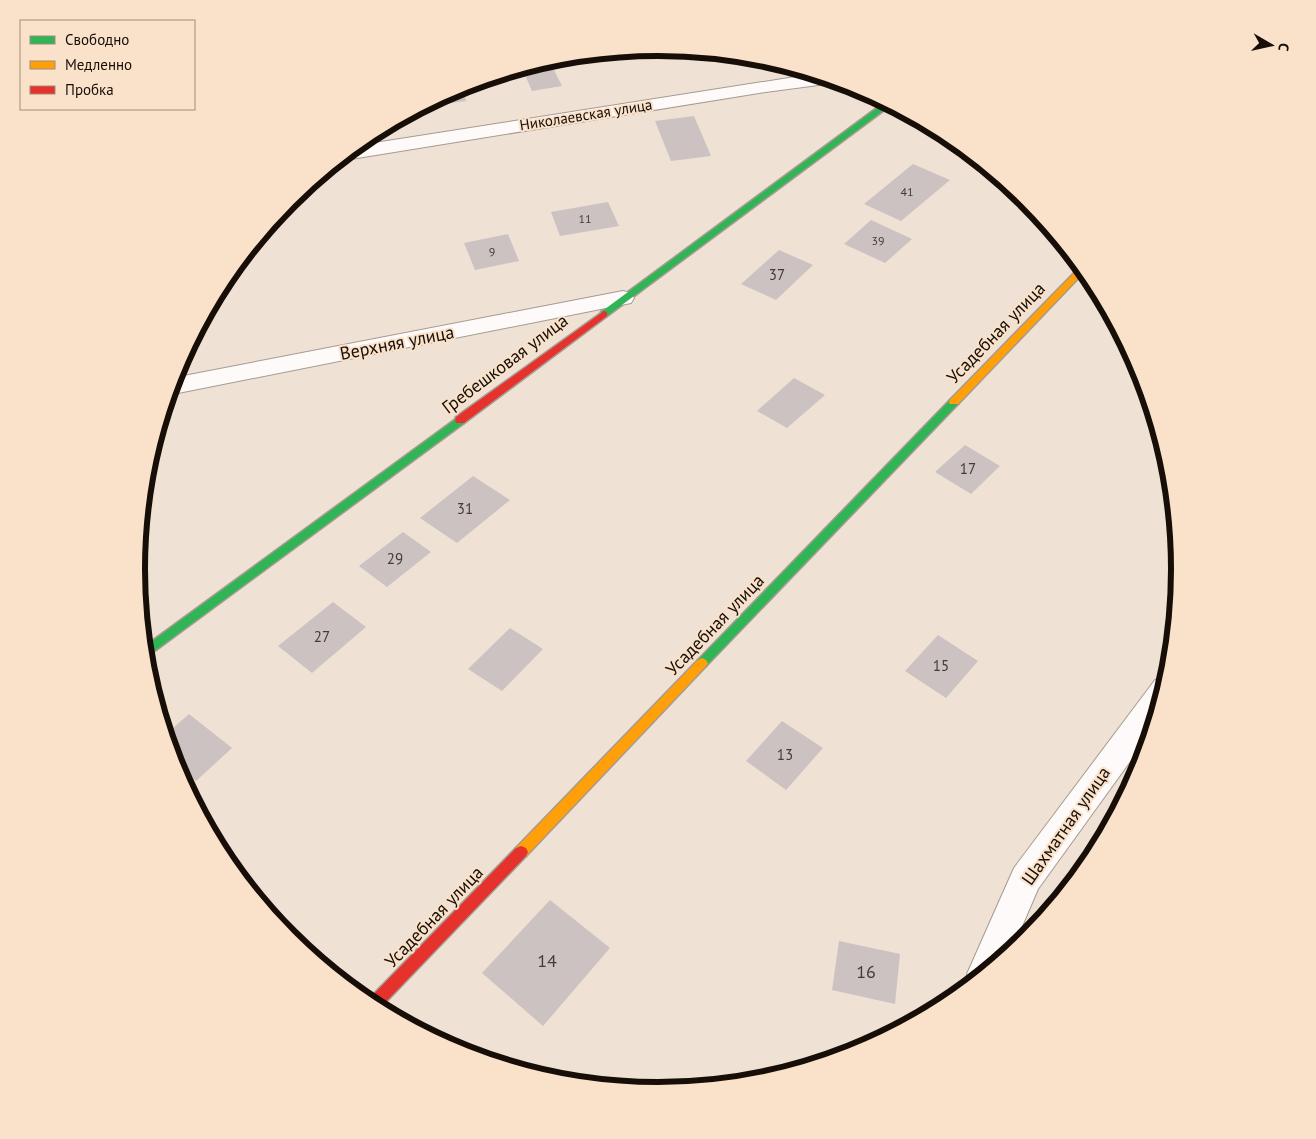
<svg xmlns="http://www.w3.org/2000/svg" width="1316" height="1139" font-family="'PT Sans',sans-serif">
	<style>
		.building { fill: #cbc2c1 }
		.lines { fill: none; stroke-linecap: round; stroke-linejoin: round }
		.street-casing { stroke: #a59b91; stroke-width: 2 }
		.fast-casing { stroke: #a59b91; stroke-width: 3 }
		.slow-casing { stroke: #a59b91; stroke-width: 3 }
		.jam-casing { stroke: #a59b91; stroke-width: 3 }
		.street { fill: #fdfaf9; fill-rule: evenodd }
		.fast { fill: #30b455; fill-rule: evenodd }
		.slow { fill: #ff9f0a; fill-rule: evenodd }
		.jam { fill: #e5322d; fill-rule: evenodd }
		.labels { text-anchor: middle; stroke-width: 4; stroke-linejoin: round; paint-order: stroke }
		.far-number-label { font-size: 12px; fill: #433b36 }
		.far-street-label { font-size: 15px; fill: #160e07; stroke: #fae1c9 }
		.number-label { font-size: 15px; fill: #433b36 }
		.street-label { font-size: 18px; fill: #160e07; stroke: #fae1c9 }
		.near-number-label { font-size: 18px; fill: #433b36 }
		.rim { fill: none; stroke: #160e07; stroke-width: 6 }
	</style>
	<rect width="100%" height="100%" fill="#efe1d4"/>
	<path class="building" d="M550 62 562 86 532 91 522 68Z
		M462 86 466 101 422 107 459 87Z
		M694 116 711 156 671 161 655 121Z
		M913 164 950 180 901 221 864 204Z
		M608 202 619 226 560 236 551 212Z
		M871 220 912 239 885 263 844 244Z
		M508 234 519 261 475 270 464 243Z
		M779 250 813 265 776 300 741 284Z
		M794 378 825 395 787 428 757 411Z
		M965 445 1000 466 971 494 935 472Z
		M473 476 510 500 457 543 420 518Z
		M403 532 431 552 387 587 359 566Z
		M333 602 366 627 312 673 278 646Z
		M510 628 543 649 502 691 468 669Z
		M938 635 978 661 946 698 905 671Z
		M189 714 232 748 196 781 174 764 165 735Z
		M782 721 823 748 786 790 746 761Z
		M550 900 610 948 543 1026 482 973Z
		M839 941 900 954 895 1004 832 990Z"/>
	<g class="lines">
		<defs>
			<path id="street" d="M814 74 834 80 826 84 759 93 345 160 340 159 355 146Z
				M623 291 631 293 634 298 631 303 168 395 173 378Z
				M1165 677 1168 678 1152 731 1038 889 1011 952 971 985 967 974 1014 868 1155 680Z"/>
			<path id="fast" d="M885 102 891 105 607 316H601V312Z
				M954 399 958 400 959 402 958 404 706 666 702 668 698 666 696 663 698 660 950 400Z
				M460 416 465 420 464 423 145 658 144 647Z"/>
			<path id="slow" d="M1081 266 1085 271 958 404H950L949 402 950 400Z
				M702 658 706 660 708 663 706 666 526 856 521 858 516 856 514 852 516 848 698 660Z"/>
			<path id="jam" d="M604 311 607 312V316L464 423H456L455 420 456 417Z
				M521 846 526 848 528 852 526 856 379 1009 366 1002 516 848Z"/>
		</defs>
		<use href="#street" class="street-casing"/>
		<use href="#fast" class="fast-casing"/>
		<use href="#slow" class="slow-casing"/>
		<use href="#jam" class="jam-casing"/>
		<use href="#street" class="street"/>
		<use href="#fast" class="fast"/>
		<use href="#slow" class="slow"/>
		<use href="#jam" class="jam"/>
	</g>
	<g class="labels">
		<g class="far-number-label">
			<text x="907" y="196">41</text>
			<text x="585" y="223">11</text>
			<text x="878" y="245">39</text>
			<text x="492" y="256">9</text>
		</g>
		<g class="far-street-label">
			<text transform="translate(586 115) rotate(-9)" y="5">Николаевская улица</text>
		</g>
		<g class="number-label">
			<text x="777" y="280">37</text>
			<text x="968" y="474">17</text>
			<text x="465" y="514">31</text>
			<text x="395" y="564">29</text>
			<text x="322" y="642">27</text>
			<text x="941" y="671">15</text>
			<text x="785" y="760">13</text>
		</g>
		<g class="street-label">
			<text transform="translate(996 333) rotate(-46)" y="6">Усадебная улица</text>
			<text transform="translate(397 343) rotate(-11)" y="6">Верхняя улица</text>
			<text transform="translate(505 364) rotate(-37)" y="6">Гребешковая улица</text>
			<text transform="translate(715 625) rotate(-46)" y="6">Усадебная улица</text>
			<text transform="translate(1066 826) rotate(-55)" y="6">Шахматная улица</text>
			<text transform="translate(434 917) rotate(-46)" y="6">Усадебная улица</text>
		</g>
		<g class="near-number-label">
			<text x="547" y="967">14</text>
			<text x="866" y="978">16</text>
		</g>
	</g>
	<path d="M0 0H1316V1139H0ZM145 569a513 513 0 1 1 1026 0a513 513 0 1 1-1026 0Z" fill="#fae1c9" fill-rule="evenodd"/>
	<path class="rim" d="M145 569a513 513 0 1 1 1026 0a513 513 0 1 1-1026 0Z"/>
	<rect x="20" y="20" width="175" height="90" fill="#fae1c9" stroke="#9f8d7b"/>
	<rect x="30" y="36" width="25" height="8" fill="#30b455" stroke="#9f8d7b"/>
	<text x="65" y="45" font-size="15" fill="#160e07">Свободно</text>
	<rect x="30" y="61" width="25" height="8" fill="#ff9f0a" stroke="#9f8d7b"/>
	<text x="65" y="70" font-size="15" fill="#160e07">Медленно</text>
	<rect x="30" y="86" width="25" height="8" fill="#e5322d" stroke="#9f8d7b"/>
	<text x="65" y="95" font-size="15" fill="#160e07">Пробка</text>
	<g transform="translate(1271 45) rotate(99)" stroke="#fae1c9" stroke-width="4" paint-order="stroke">
	<path d="M0-4L9 19L0 12L-9 19Z" fill="#160e07"/>
	<text y="-8" font-size="14" font-weight="bold" text-anchor="middle" fill="#160e07">С</text>
	</g>
</svg>
